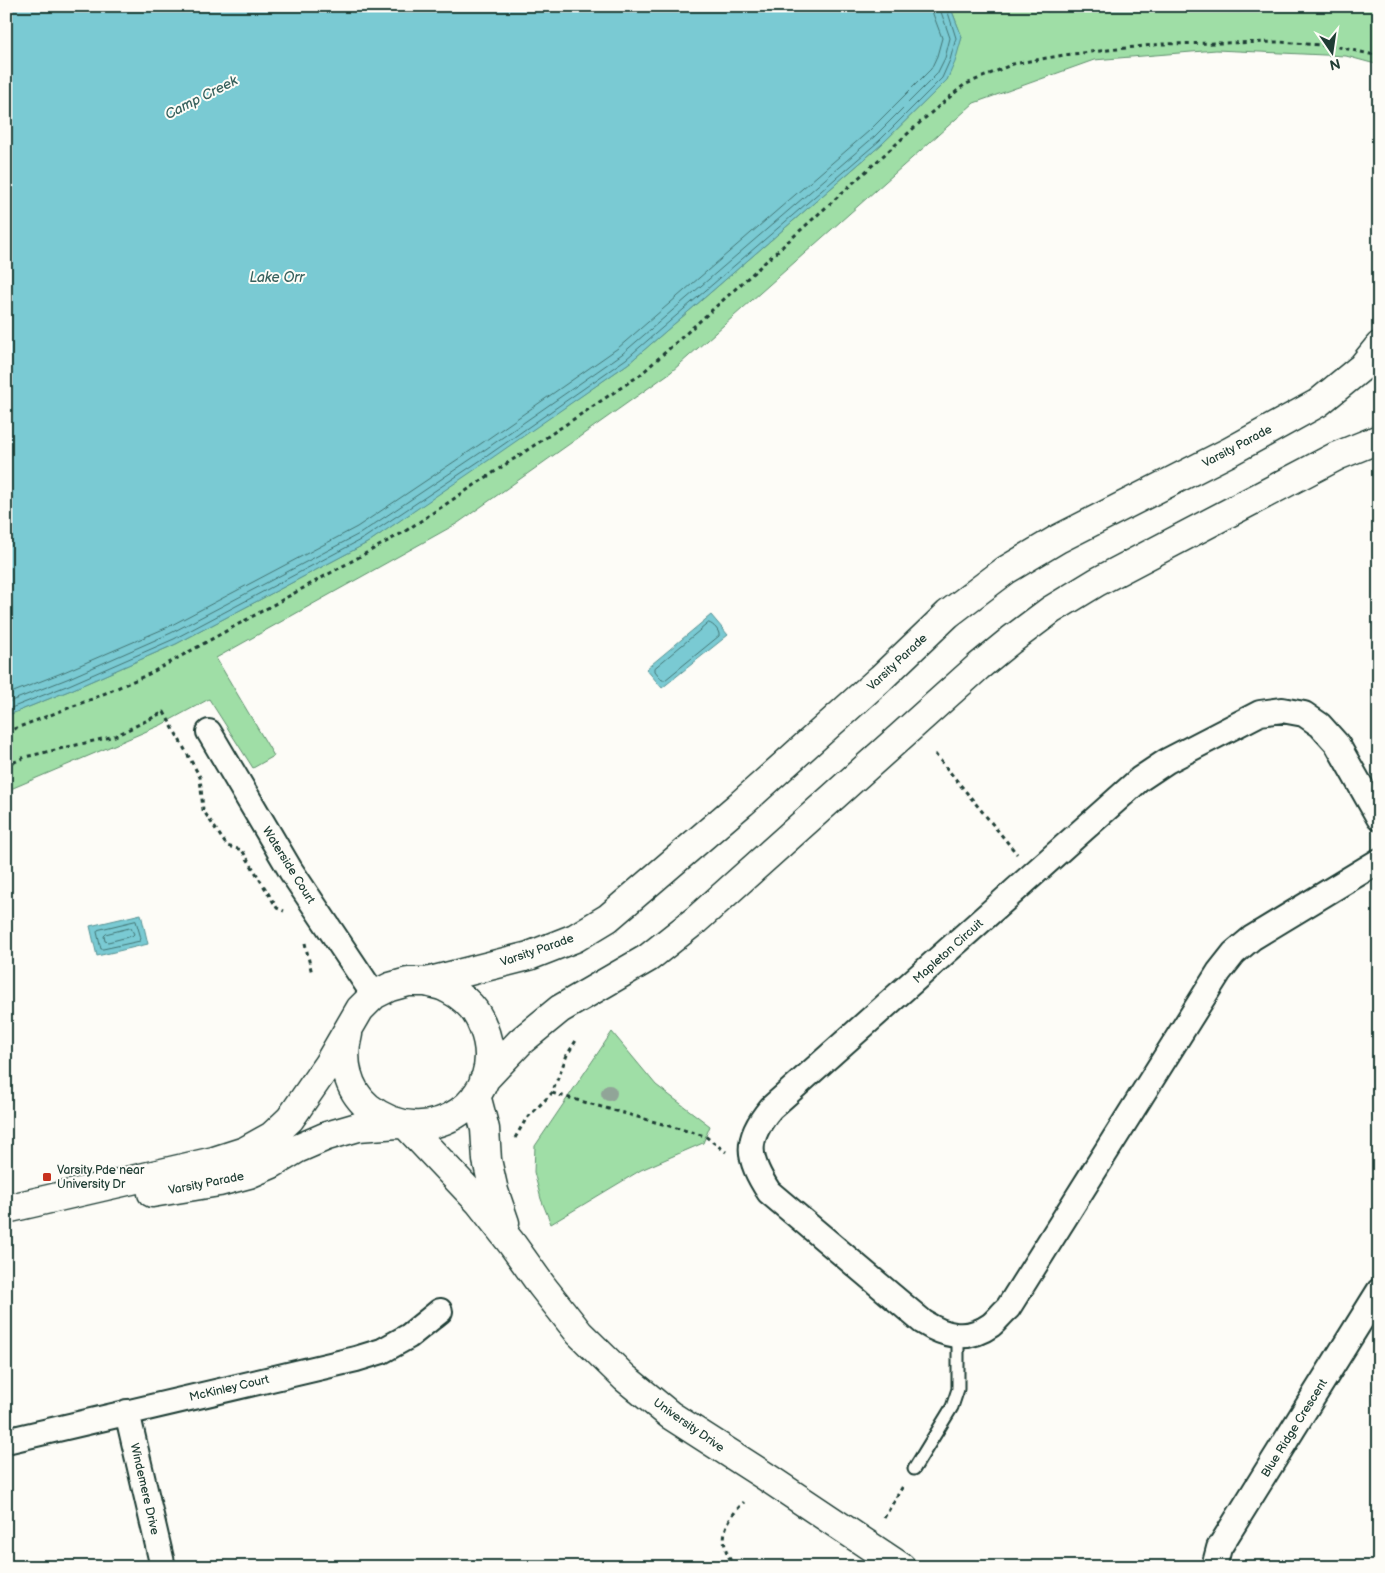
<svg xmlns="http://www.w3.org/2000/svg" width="1385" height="1573" font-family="'Balsamiq Sans',sans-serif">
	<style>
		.green { fill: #9fdea6; stroke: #5f8e6d }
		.water { fill: #7acad3; stroke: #569293 }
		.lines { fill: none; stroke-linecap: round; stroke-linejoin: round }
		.shore { stroke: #437574; stroke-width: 1 }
		.service-casing { stroke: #1f3d34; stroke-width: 15 }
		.minor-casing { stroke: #1f3d34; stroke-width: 28 }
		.tertiary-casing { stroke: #1f3d34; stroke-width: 31 }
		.path { stroke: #1f3d34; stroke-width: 3; stroke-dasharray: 4 4; stroke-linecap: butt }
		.service { stroke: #fdfcf7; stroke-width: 11 }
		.minor { stroke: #fdfcf7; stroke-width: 24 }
		.tertiary { stroke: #fdfcf7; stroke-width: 28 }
		.tree { fill: #91a598 }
		.poi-dot { fill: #c8321e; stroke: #fdfcf7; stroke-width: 2 }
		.labels { text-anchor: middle; stroke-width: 4; stroke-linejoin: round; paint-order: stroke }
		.street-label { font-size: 12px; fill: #1f3d34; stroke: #fdfcf7 }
		.poi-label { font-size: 12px; fill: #1f3d34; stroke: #fdfcf7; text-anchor: start }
		.water-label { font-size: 14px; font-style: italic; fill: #36605c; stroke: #fdfcf7 }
	</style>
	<rect width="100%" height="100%" fill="#fdfcf7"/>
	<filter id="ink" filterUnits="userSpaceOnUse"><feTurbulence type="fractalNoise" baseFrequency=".02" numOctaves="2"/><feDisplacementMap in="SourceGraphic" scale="10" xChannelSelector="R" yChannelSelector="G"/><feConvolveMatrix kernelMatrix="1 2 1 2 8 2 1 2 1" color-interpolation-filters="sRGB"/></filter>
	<g filter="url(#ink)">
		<path class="green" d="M950 6H1379V65L1346 56 1216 50 1094 60 974 103 671 372 458 523 216 658 274 756 253 768 209 699 161 725 6 791V716L71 690 176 644 367 543 629 363 882 144 947 80 962 37Z
			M612 1032 656 1085 710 1126 703 1143 641 1170 551 1224 541 1199 534 1172 535 1146Z"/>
		<path class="water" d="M6 6H950L962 37 955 62 947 80 882 144 629 363 489 460 367 543 176 644 71 690 6 716Z
			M1031 6H1257L1240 12 1125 10 1047 12Z
			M711 615 728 635 662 688 646 669Z
			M141 914 148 944 97 956 90 926Z"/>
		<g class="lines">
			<path class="shore" d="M1178 6H1242
				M709 623C713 624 720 631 719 636L665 680H662L655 671V668Z
				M6 695 64 672 168 627 357 527 479 445 618 348 869 131 931 69 937 56 942 38 933 14 932 6
				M6 703 67 679 171 633 361 533 483 451 622 354 875 136 937 74 945 58 950 38 939 6
				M6 710 69 685 174 639 364 538 487 456 626 359 879 141 942 78 950 60 956 38 946 6
				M136 921 141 938 140 941 103 949H101L97 932 98 930Z
				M131 928 134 934 132 936 108 942 105 941 104 936 106 934Z"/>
			<defs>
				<path id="service" d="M914 1469 952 1407 958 1389V1336"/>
				<path id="minor" d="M209 732 291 871 374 995
					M1379 818 1337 744 1320 725 1304 714 1282 710 1260 713 1167 761 1140 779 771 1108C744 1140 747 1158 769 1192L923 1322C945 1336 967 1342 991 1325 997 1320 1002 1313 1008 1308L1219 972 1234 953 1252 938 1379 861
					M127 1412 163 1567
					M6 1441 356 1359 382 1351 409 1336 440 1311
					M1214 1567 1219 1548 1379 1291"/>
				<path id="tertiary" d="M348 1034C341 1060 347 1089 368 1107 429 1156 512 1098 483 1027 477 1010 464 997 448 989 442 985 433 984 426 982
					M484 1080 521 1041 560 1009 648 958 696 920 978 667 1011 640 1051 610 1097 582 1337 456 1379 439
					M476 1095 485 1129 487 1160 494 1191 505 1223
					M406 1125 479 1202 512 1244 542 1286 579 1333 625 1378 670 1415 765 1476 901 1567
					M152 1193 219 1182 249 1174 272 1164 297 1149 327 1136 358 1127 398 1124
					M6 1209 214 1161 245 1151 272 1136 290 1119 328 1064 360 1009 374 995 390 987 408 982H426L529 956 575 938 608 918 742 803 881 678 948 614 1006 570 1058 539 1229 452 1318 403 1362 367 1379 346"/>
			</defs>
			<use href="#service" class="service-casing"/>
			<use href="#minor" class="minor-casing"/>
			<use href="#tertiary" class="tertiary-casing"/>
			<path class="path" d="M6 732 92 699 149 674 404 532 640 375 925 118 964 85 1013 64 1064 55 1162 44 1280 42 1334 46 1379 56
				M935 754 1017 854
				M6 766 25 757 115 736 164 712 200 777 203 810 227 846 242 850 277 908 284 911
				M305 943 312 974
				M552 1093 705 1136 726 1152
				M515 1138 526 1119 552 1093 567 1055 577 1039
				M884 1518 903 1486
				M735 1567C716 1541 724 1522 744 1502"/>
			<use href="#service" class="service"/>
			<use href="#minor" class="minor"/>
			<use href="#tertiary" class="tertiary"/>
		</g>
		<circle class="tree" cx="609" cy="1093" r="8"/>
	</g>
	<rect class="poi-dot" x="42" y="1172" width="10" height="10" rx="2.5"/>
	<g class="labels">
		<g class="street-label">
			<text transform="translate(1237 446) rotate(-28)" y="4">Varsity Parade</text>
			<text transform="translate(897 662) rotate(-43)" y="4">Varsity Parade</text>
			<text transform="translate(289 865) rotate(58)" y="4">Waterside Court</text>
			<text transform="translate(537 950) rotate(-19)" y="4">Varsity Parade</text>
			<text transform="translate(948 951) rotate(-42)" y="4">Mapleton Circuit</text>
			<text transform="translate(206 1183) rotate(-11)" y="4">Varsity Parade</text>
			<text transform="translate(229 1388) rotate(-13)" y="4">McKinley Court</text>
			<text transform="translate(689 1425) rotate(35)" y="4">University Drive</text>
			<text transform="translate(1294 1428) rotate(-58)" y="4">Blue Ridge Crescent</text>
			<text transform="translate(145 1489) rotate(77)" y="4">Windemere Drive</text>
		</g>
		<g class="poi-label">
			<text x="57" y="1174">Varsity Pde near<tspan x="57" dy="14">University Dr</tspan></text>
		</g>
		<g class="water-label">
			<text transform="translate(201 97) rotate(-27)" y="5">Camp Creek</text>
			<text x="277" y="282">Lake Orr</text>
		</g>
	</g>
	<rect width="1385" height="1573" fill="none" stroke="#fdfcf7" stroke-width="25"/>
	<rect x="12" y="12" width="1360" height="1548" fill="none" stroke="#1f3d34" stroke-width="2" filter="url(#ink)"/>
	<g transform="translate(1332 52) rotate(167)" stroke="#fdfcf7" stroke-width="4" paint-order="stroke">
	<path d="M0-4L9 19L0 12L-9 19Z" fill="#1f3d34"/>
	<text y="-8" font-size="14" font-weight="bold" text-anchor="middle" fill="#1f3d34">N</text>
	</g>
</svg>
